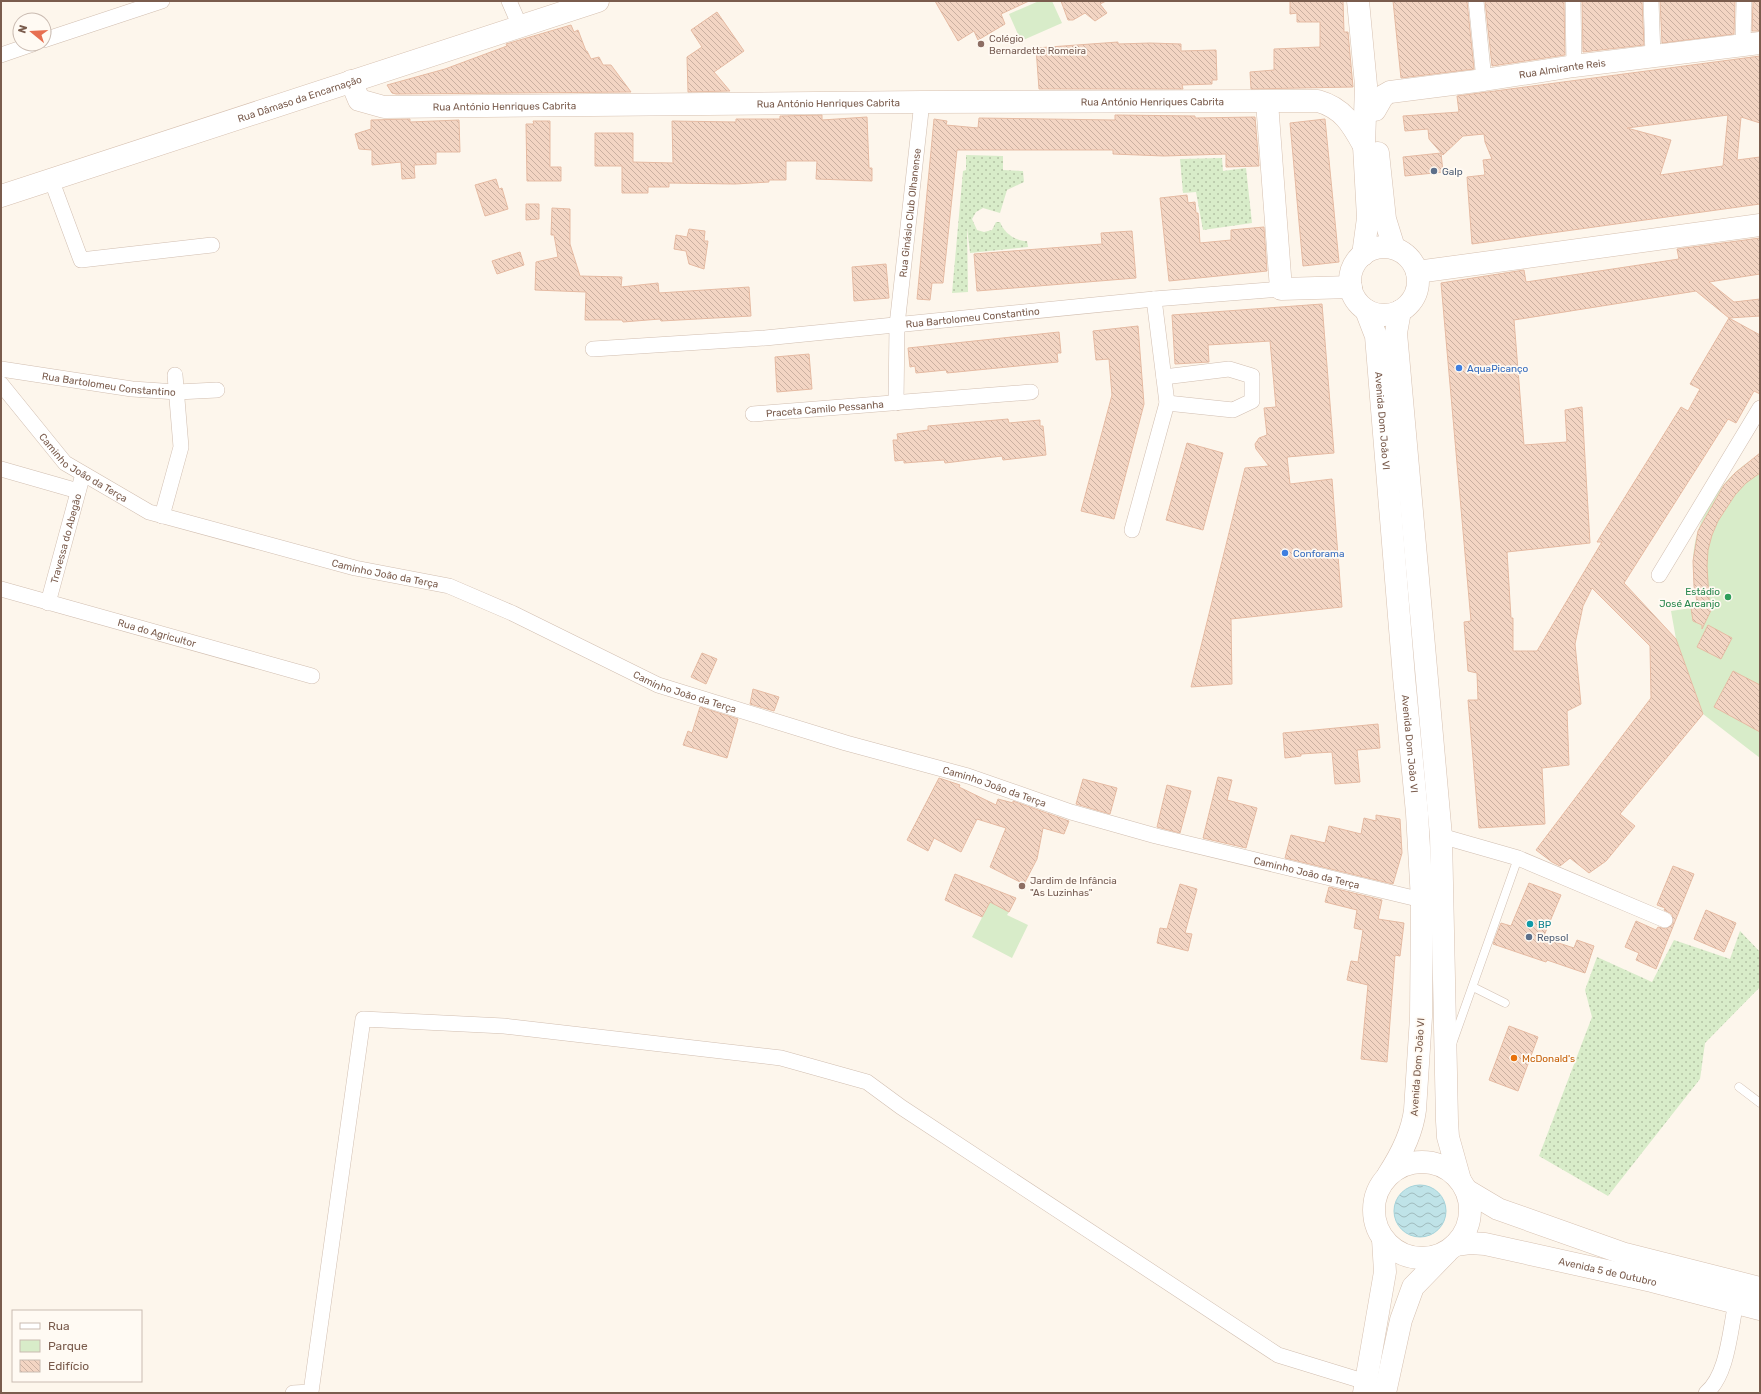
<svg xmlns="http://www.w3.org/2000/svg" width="1761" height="1394" font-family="Rubik,sans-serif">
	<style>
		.grass { fill: url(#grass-dots) }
		.park { fill: #d8ecc9 }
		.water { fill: url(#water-waves); stroke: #a5d3da }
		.building { fill: url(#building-back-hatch); stroke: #e6bba3; fill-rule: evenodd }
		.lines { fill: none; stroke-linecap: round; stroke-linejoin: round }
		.lane-casing { stroke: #d1beb0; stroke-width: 9 }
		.street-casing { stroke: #d1beb0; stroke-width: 16 }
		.secondary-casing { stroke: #d6c0b0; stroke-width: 23 }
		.lane { stroke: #fff; stroke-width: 8 }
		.street { stroke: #fff; stroke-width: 15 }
		.secondary { stroke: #fff; stroke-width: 22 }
		.education-dot { fill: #8d6e63; stroke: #fffaf3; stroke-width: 1.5 }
		.service-dot { fill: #5c6f8a; stroke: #fffaf3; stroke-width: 1.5 }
		.shop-dot { fill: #3f7fe0; stroke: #fffaf3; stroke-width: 1.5 }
		.leisure-dot { fill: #2e9e5b; stroke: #fffaf3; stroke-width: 1.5 }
		.culture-dot { fill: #0f9aa8; stroke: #fffaf3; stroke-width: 1.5 }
		.food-dot { fill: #e8710a; stroke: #fffaf3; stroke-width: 1.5 }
		.labels { text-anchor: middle; stroke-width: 3.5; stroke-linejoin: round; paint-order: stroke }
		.education-label { font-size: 10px; fill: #785e54; stroke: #fffaf3; text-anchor: start }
		.street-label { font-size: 10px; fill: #7a5c4d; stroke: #fffaf3 }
		.service-label { font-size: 10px; fill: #4e5e75; stroke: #fffaf3; text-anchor: start }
		.shop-label { font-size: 10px; fill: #366cbe; stroke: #fffaf3; text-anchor: start }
		.leisure-label { font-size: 10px; fill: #27864d; stroke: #fffaf3; text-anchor: end }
		.culture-label { font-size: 10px; fill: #0d838f; stroke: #fffaf3; text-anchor: start }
		.food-label { font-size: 10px; fill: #c56008; stroke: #fffaf3; text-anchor: start }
	</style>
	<defs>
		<pattern id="grass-dots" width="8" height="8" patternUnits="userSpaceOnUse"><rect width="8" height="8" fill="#d8ecc9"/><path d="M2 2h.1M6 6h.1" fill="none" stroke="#b4c2a5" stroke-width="1.8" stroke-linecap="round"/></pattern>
		<pattern id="water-waves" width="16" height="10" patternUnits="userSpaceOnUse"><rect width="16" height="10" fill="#bfe3e8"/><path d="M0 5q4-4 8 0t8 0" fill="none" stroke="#a0bbbe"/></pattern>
		<pattern id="building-back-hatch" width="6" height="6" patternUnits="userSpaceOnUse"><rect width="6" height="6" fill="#f3d5c3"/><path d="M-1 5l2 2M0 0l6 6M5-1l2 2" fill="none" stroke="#cab0a1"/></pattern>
	</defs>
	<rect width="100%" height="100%" fill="#fdf6ec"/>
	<path class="grass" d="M966 155 1003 156V170L1023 171 1024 182 1007 190 1000 213 983 208 976 212 972 219 977 230 984 232 992 230 996 222H1000C1004 233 1015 241 1027 241L1028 247 970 253 967 228 968 292 952 293 963 171 966 170V182Z
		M1222 158 1223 171 1246 168 1252 223 1203 230 1196 192 1183 193 1180 159Z
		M1740 931 1760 952V987L1705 1043 1700 1079 1608 1196 1539 1156 1592 1017 1585 990 1597 957 1652 982 1674 940 1730 959Z"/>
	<path class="park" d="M1039 1H1052L1062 23 1021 41 1009 14Z
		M1760 455V758L1703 714 1676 639 1671 611 1698 607C1697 592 1693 576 1693 561 1694 518 1722 475 1760 455Z
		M990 902 1009 912 1007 915 1028 925 1012 958 972 937Z"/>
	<path class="water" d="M1394 1211a26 26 0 1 1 52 0a26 26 0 1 1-52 0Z"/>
	<path class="building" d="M935 1H1029L1001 14 1005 24 978 40 974 31 958 41Z
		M1061 1H1106L1100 4 1107 13 1095 21 1085 13 1073 20H1068Z
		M1290 1H1343L1344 32H1348L1353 87 1251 89 1250 72 1274 70V49L1320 47V22H1297V13L1290 14Z
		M1393 1H1467L1474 69 1401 78Z
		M1485 1H1564L1565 55 1492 66Z
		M1582 1H1642L1644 45 1583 52Z
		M1660 1H1735L1734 34 1662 43Z
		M1753 1H1760V31H1752Z
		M717 12 744 51 714 72 730 91 688 92 687 57 702 47 691 30Z
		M571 25 574 32 578 30 586 51H587L591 59 599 57 603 65H611L631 92 396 94 392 93 387 85 445 69 507 46 506 44Z
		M1118 42V44L1150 43 1181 44V51L1216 50 1217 80H1212V84L1182 85 1183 89H1039L1036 48Z
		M1760 56V123L1741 117 1737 160 1760 157V204L1472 244 1467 177 1485 175 1483 160 1492 159 1485 142 1484 134 1463 136 1443 155 1429 139 1428 129 1405 131 1403 116 1459 112 1457 96ZM1728 115 1723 166 1660 175 1671 140 1627 128Z
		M822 115V120L867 117 869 168H872V181L816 179 817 161H786V180H769V182L735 184 669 183V187H648V193H622V166H595V133H633V162L673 163 672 121 736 122V119H780V116Z
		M1115 115 1195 116V118L1255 117 1259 166 1226 167V154L1164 156 1113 154V150H957L943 283H932L930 300 917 299 934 119 947 121 946 125 978 128 979 118 1115 120Z
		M410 119V122L459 120 460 152H436V164L414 165 415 178 402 179 401 162 372 165V150L359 149 355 134 371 129V120Z
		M1325 119 1339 262 1303 266 1290 123Z
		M533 121H550V167H561V181H527L526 124H534Z
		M1441 153 1443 172 1405 176 1403 157Z
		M496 179 499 189 502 188 508 209 485 216 475 185Z
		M1187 195 1188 203 1195 202 1196 213H1198L1200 243 1231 240V230L1264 227 1267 271 1169 281 1160 198Z
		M526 204H539V219L526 220Z
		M552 208 570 209V244L580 276 622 277 621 287 658 283 659 293 749 287 751 316 661 321 660 319 623 322 622 320H585L586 292 535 290 536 262 558 257 554 235H551Z
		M689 229 705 231 704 241H708L704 269 689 264 686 251 674 249 676 235 687 237Z
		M1132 231 1136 278 977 291 974 254 1102 244 1101 233Z
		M1760 238V274L1709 282 1734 302 1760 299V316L1729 318 1760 335V394L1754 391 1736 423 1728 419 1624 583 1676 639 1703 714 1620 814 1635 826 1606 861 1589 873 1570 858 1560 866 1552 862 1536 850 1651 698 1650 646 1592 588 1583 606 1575 644 1581 704 1567 711 1569 765 1542 768 1545 824 1479 828 1468 700H1478L1477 673 1468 671 1464 622 1471 621 1441 283 1524 270 1526 282 1679 259 1677 249ZM1696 291 1729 318 1690 384 1700 389 1688 411 1681 407 1597 542H1602L1537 651H1513V618H1511L1507 552 1590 543 1582 407 1565 410 1567 442 1524 445 1514 320Z
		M520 252 524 265 497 274 492 261Z
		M886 264 889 298 854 301 852 267Z
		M1322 304 1334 453 1287 457 1290 484 1332 479 1342 607 1231 619 1232 684 1191 687 1245 468 1269 466 1256 449 1255 444 1259 438 1267 435 1264 408 1276 407 1270 341 1208 345 1209 362 1175 364 1172 315Z
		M1138 326 1144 404 1114 519 1081 511 1112 395 1109 359 1096 360 1093 331Z
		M1059 332 1061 353H1057L1058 362 947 373 946 370 916 373 915 366 910 367 908 348Z
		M809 354 812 389 777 392 775 357Z
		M1008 419 1009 423 1040 420V426H1043L1046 455 1003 460 1002 456 945 463 944 460 904 463V460L895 461 893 440H898L897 434 928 430V426Z
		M1187 443 1223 453 1203 530 1166 520Z
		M1760 453V473L1746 483 1735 495 1718 521 1712 535 1708 550 1707 566 1709 599 1711 605 1714 604 1702 629V625L1693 621 1691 608 1698 607 1694 586 1693 561 1698 531 1724 485 1735 473Z
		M1708 625 1732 638 1721 659 1697 647Z
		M702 653 717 659 706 684 691 677Z
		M1733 671 1760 685V732L1714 707Z
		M753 689 779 697 774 711 750 704Z
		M700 707 738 719 727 758 683 745 688 731 692 733Z
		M1378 724 1380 748 1357 750 1360 782 1335 784 1332 752 1301 754V756L1285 758 1283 733Z
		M1218 777 1232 780 1227 800 1257 808 1246 848 1203 838Z
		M939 778 960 785 959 787 996 805 998 799 1013 803V801L1069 821 1064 834 1043 828 1037 859 1024 884 990 867 1006 828 977 819 961 852 934 838 928 851 907 840Z
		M1083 779 1117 788 1110 814 1076 804Z
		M1167 785 1191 791 1180 833 1157 827Z
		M1376 815 1400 819 1402 853 1393 884 1285 858 1291 835 1325 843 1329 826 1361 834 1364 818 1376 821Z
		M1673 866 1694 874 1656 969 1636 960 1639 953 1625 947 1636 921 1656 930 1658 927 1666 929 1673 924 1672 914 1664 910 1665 908 1657 905Z
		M955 874 1016 898 1009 912 990 902 982 917 945 900Z
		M1529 883 1561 895 1543 938 1574 948 1577 940 1594 946 1585 973 1547 960 1546 962 1493 944 1501 923 1511 926Z
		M1180 884 1197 889 1185 933 1192 934 1188 951 1157 943 1160 928 1167 929Z
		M1329 887 1382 900 1378 919 1404 923 1400 956 1395 955 1387 1062 1361 1059 1368 985 1347 980 1351 961 1358 962 1363 930 1354 928 1357 910 1325 902Z
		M1706 910 1736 923 1724 952 1694 939Z
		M1509 1026 1538 1037 1518 1091 1489 1080Z"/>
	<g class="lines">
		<defs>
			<path id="lane" d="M1473 987 1505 1003
				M1452 1044 1518 858
				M1739 1087 1760 1103"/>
			<g id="street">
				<path d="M509 1 520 26"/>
				<path d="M1476 1 1484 80"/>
				<path d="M1573 1 1574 66"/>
				<path d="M1651 1 1653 56"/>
				<path d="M44 40 162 1"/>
				<path d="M1743 45 1744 1"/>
				<path d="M1 55 33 44"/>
				<path d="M51 179 81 260 212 245"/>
				<path id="s1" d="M593 349 765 338 1154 299 1281 289"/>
				<path id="s2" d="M1 369 132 389 177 392 217 390"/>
				<path d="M1164 377 1229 369 1252 376V401L1233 410 1167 403"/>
				<path id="s3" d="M1 384 65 463 149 512 355 568 449 586 512 613 658 685 846 743 968 776 1071 812 1156 836 1422 900"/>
				<path id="s4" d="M896 403 897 325 922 102"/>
				<path id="s5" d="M753 414 1031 392"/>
				<path d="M1 469 78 491"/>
				<path d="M162 516 181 447 175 375"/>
				<path d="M1132 530 1167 403 1154 299"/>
				<path d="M1659 575 1760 408"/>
				<path id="s6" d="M1 589 312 676"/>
				<path id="s7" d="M48 603 83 474"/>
				<path d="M1441 836 1518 858 1665 920"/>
				<path d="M293 1393 311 1392 363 1019 504 1026 781 1058 867 1082 901 1107 1278 1355 1366 1382"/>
				<path d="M1706 1393C1728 1375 1730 1329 1736 1303"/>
			</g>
			<g id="secondary">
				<path d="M1358 1 1366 85 1364 146 1368 218 1363 255"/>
				<path id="s8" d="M351 81 359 100 384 107 922 102 1318 101C1343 108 1352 124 1364 146"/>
				<path d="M1267 102 1281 289 1351 287"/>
				<path id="s9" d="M1375 110 1383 96 1390 92 1484 80 1574 66 1760 43"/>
				<path d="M1378 153 1385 219 1394 248"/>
				<path id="s10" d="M1 196 598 1"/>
				<circle cx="1384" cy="281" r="34"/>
				<path d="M1417 272 1760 225"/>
				<path id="s11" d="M1366 310 1376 336 1404 677 1417 813 1422 900 1421 1017 1415 1110C1412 1134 1401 1155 1388 1175"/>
				<path d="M1400 311 1396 333 1441 836 1447 1121 1448 1137 1460 1180"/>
				<circle cx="1422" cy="1210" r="48"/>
				<path d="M1466 1190 1498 1209 1625 1254 1760 1288"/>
				<path id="s12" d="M1455 1245 1470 1243 1485 1244 1652 1281 1760 1309"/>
				<path d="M1364 1393 1385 1272 1383 1239"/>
				<path d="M1385 1393 1401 1320 1413 1287 1447 1252"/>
			</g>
		</defs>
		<use href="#lane" class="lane-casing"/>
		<use href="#street" class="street-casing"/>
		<use href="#secondary" class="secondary-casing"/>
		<use href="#lane" class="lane"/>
		<use href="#street" class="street"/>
		<use href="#secondary" class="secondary"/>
	</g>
	<g class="education-dot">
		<circle cx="981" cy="44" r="4"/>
		<circle cx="1022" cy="886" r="4"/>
	</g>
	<g class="service-dot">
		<circle cx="1434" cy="171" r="4"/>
		<circle cx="1529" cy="937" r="4"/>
	</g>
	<g class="shop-dot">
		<circle cx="1459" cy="368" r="4"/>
		<circle cx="1285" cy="553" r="4"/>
	</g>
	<circle class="leisure-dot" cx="1728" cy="597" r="4"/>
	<circle class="culture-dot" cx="1530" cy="924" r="4"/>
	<circle class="food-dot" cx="1514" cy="1058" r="4"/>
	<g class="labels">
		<g class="education-label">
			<text x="989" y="42">Colégio<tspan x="989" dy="12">Bernardette Romeira</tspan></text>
			<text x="1030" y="884">Jardim de Infância<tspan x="1030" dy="12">"As Luzinhas"</tspan></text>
		</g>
		<g class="street-label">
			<text dy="4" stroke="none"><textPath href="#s9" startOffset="198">Rua Almirante Reis</textPath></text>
			<text dy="4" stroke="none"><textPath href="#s10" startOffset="314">Rua Dâmaso da Encarnação</textPath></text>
			<text dy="4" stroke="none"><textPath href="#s8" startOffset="491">Rua António Henriques Cabrita</textPath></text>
			<text dy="4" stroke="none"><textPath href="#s8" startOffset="815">Rua António Henriques Cabrita</textPath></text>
			<text dy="4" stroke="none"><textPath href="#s8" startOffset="167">Rua António Henriques Cabrita</textPath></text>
			<text dy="4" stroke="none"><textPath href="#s4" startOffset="191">Rua Ginásio Club Olhanense</textPath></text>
			<text dy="4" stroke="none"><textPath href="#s1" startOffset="381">Rua Bartolomeu Constantino</textPath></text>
			<text dy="4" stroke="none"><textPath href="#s2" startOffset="109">Rua Bartolomeu Constantino</textPath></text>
			<text dy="4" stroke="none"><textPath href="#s5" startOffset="72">Praceta Camilo Pessanha</textPath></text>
			<text dy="4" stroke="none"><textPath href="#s11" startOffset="113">Avenida Dom João VI</textPath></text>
			<text dy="4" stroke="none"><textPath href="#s3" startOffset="119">Caminho João da Terça</textPath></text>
			<text dy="4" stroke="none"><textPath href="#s7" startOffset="67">Travessa do Abegão</textPath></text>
			<text dy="4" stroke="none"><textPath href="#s3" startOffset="443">Caminho João da Terça</textPath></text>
			<text dy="4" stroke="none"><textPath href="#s6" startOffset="162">Rua do Agricultor</textPath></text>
			<text dy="4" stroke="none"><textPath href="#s3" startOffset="767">Caminho João da Terça</textPath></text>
			<text dy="4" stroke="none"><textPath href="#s11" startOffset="437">Avenida Dom João VI</textPath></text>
			<text dy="4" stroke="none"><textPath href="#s3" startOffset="1091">Caminho João da Terça</textPath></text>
			<text dy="4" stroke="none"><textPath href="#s3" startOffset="1415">Caminho João da Terça</textPath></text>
			<text transform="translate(1417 1067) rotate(-86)" y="4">Avenida Dom João VI</text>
			<text dy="4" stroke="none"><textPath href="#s12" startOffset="156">Avenida 5 de Outubro</textPath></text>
		</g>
		<g class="service-label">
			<text x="1442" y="175">Galp</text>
			<text x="1537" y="941">Repsol</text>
		</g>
		<g class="shop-label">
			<text x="1467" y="372">AquaPicanço</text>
			<text x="1293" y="557">Conforama</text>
		</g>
		<g class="leisure-label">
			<text x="1720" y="595">Estádio<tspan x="1720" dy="12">José Arcanjo</tspan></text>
		</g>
		<g class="culture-label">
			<text x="1538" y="928">BP</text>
		</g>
		<g class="food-label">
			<text x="1522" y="1062">McDonald's</text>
		</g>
	</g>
	<rect width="1761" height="1394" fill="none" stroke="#7a5c4d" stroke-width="4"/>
	<rect x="12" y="1310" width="130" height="72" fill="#fffaf3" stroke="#cabbb1"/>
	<rect x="20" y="1323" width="20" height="6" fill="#ffffff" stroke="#cabbb1"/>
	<text x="48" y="1330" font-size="12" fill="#7a5c4d">Rua</text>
	<rect x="20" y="1340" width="20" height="12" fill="#d8ecc9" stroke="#cabbb1"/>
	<text x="48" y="1350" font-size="12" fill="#7a5c4d">Parque</text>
	<rect x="20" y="1360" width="20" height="12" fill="url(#building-back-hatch)" stroke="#cabbb1"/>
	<text x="48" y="1370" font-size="12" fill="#7a5c4d">Edifício</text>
	<g transform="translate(32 32) rotate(288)"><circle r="19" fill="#fffaf3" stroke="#cabbb1"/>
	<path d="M0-3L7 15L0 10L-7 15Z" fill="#e76f51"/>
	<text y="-6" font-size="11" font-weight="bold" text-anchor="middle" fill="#7a5c4d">N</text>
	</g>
</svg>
